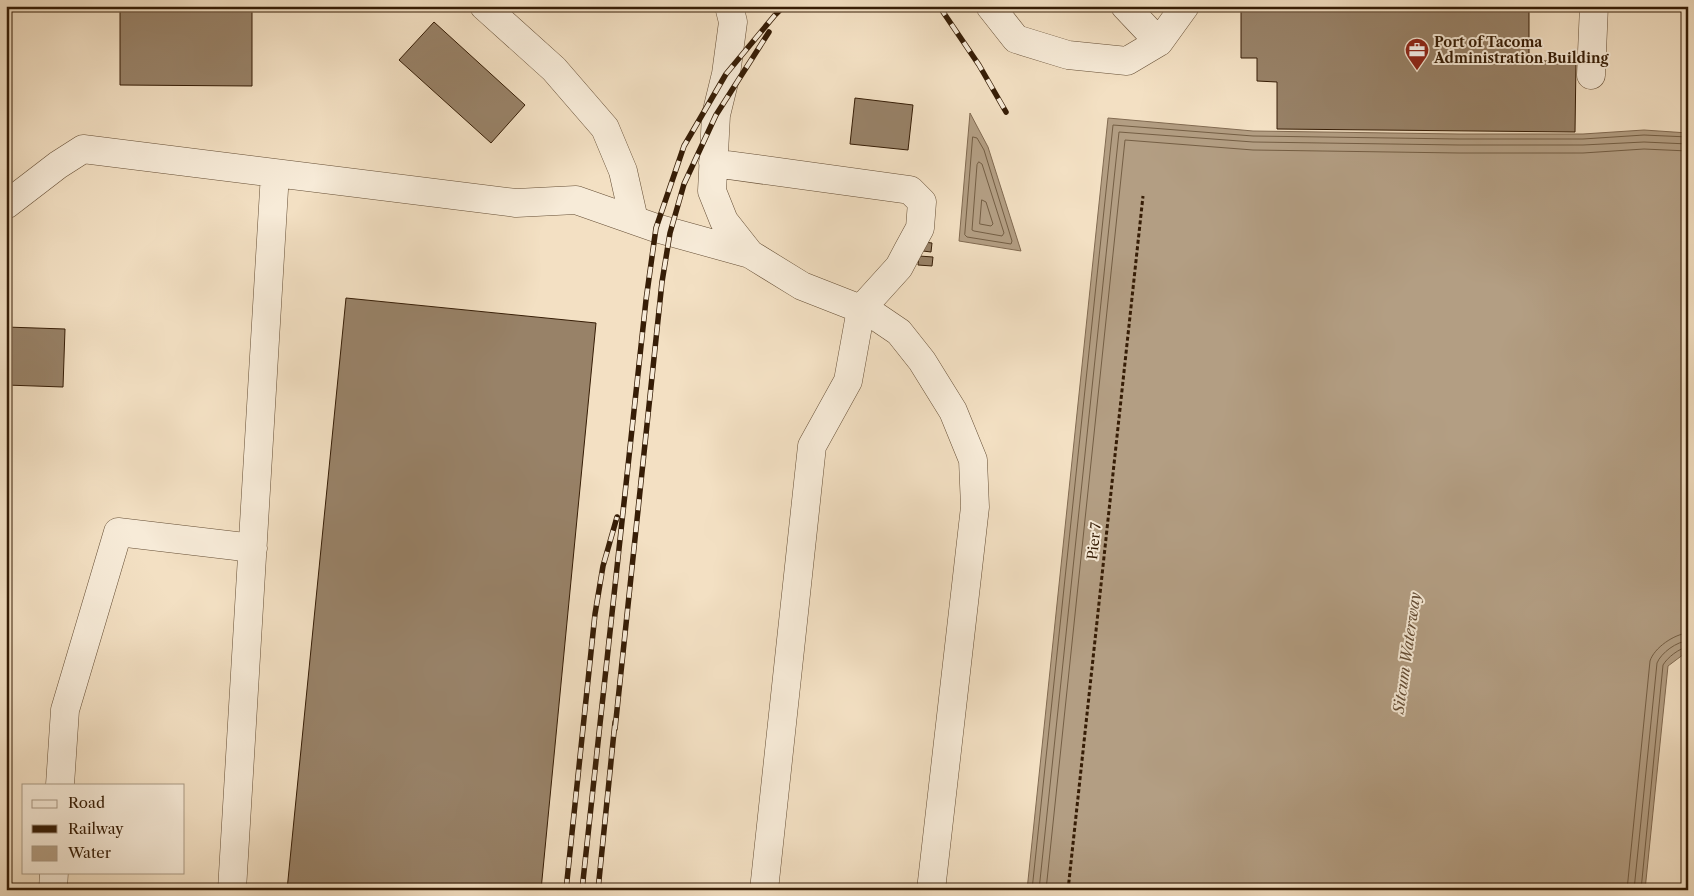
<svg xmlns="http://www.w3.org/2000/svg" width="1694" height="896" font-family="'Libre Caslon Text',serif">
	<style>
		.water { fill: #b39e83; stroke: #816a51 }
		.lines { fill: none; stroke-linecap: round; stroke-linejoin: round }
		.shore { stroke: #745e44; stroke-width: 1 }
		.building { fill: #988268; stroke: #361d06 }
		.minor-casing { stroke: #654e35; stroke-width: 29 }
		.path { stroke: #361d06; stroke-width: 3; stroke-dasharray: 4 2.5; stroke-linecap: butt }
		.minor { stroke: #f7ebd8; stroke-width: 28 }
		.rail-casing { stroke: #361d06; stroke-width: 5.5 }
		.rail { stroke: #f7ebd8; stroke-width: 4; stroke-dasharray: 11; stroke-linecap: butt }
		.labels { text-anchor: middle; stroke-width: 4; stroke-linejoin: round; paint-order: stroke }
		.poi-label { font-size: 14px; font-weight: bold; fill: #361d06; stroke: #f7ebd8; text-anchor: start }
		.street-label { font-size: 14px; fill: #361d06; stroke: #f7ebd8 }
		.water-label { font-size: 15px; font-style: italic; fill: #624a32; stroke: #f7ebd8 }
	</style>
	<rect width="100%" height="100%" fill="#f3e0c3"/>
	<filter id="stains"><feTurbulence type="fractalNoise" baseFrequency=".004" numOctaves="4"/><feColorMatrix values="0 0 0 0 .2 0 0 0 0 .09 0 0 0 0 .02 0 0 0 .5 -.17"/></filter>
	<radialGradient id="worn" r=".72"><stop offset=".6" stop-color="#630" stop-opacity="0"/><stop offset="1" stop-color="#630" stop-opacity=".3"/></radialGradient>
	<path class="water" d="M970 113 988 147 1021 251 959 241Z
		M1108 118 1253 131 1459 134H1583L1644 130 1688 133V651L1668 666 1645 890H1027Z"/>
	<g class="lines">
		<path class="shore" d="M973 137 977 138 984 150 1012 241 1011 244 967 237 965 235Z
			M979 162 982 164 1004 233 1002 236 974 231 972 230 977 165Z
			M982 200 986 202 993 224 991 226 980 224Z
			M1032 890 1113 125 1253 136 1459 139H1583L1644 135 1688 137
			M1039 890 1119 132 1253 142 1459 145H1583L1644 142 1688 144
			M1046 890 1125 140 1253 150 1459 153H1583L1644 149 1688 151
			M1627 890 1650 661C1654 648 1674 634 1688 633
			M1634 890 1657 663C1661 653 1677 641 1688 641
			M1641 890 1663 665C1667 658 1679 648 1688 647"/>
	</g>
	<path class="building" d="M120 6H252V86L120 85Z
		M1241 6H1529V61H1576L1575 132 1277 129V82L1257 81V58H1241Z
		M434 22 525 105 491 143 399 60Z
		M855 98 913 105 908 150 850 144Z
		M924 242 932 243 931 252 923 251Z
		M919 256 933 257 932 266 918 265Z
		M346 298 596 323 541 890H287Z
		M6 327 65 329 63 387 6 385Z"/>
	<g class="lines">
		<defs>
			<path id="minor" d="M484 6 554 69 605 128 623 171 634 220
				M729 6 733 22 726 74 716 115 712 191 724 221 750 254 802 286 871 313 899 332 922 361 953 411 973 460 975 507 931 890
				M990 6 1016 39 1068 55 1127 61 1159 42 1185 6
				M1125 6 1159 42
				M1591 75 1594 6
				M713 163 910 190 922 202 920 228 908 250 899 267 861 309 848 381 812 446 764 890
				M6 205 58 165 83 149 516 203 576 200 656 228 750 254
				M60 785 65 710 118 532 253 548
				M53 890 54 872
				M232 890 275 173"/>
		</defs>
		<use href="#minor" class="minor-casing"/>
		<path class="path" d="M1068 890 1143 196"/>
		<use href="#minor" class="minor"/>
		<defs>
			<path id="rail" d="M939 6 979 65 1006 112
				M615 729 662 282 670 233 684 184 716 115 769 32
				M566 890 595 614 603 566 617 517
				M582 890 646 300 656 228 684 146 726 74 775 15 784 6
				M598 890 615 722"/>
		</defs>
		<use href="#rail" class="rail-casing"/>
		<use href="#rail" class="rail"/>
	</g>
	<defs>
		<symbol id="office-pin" viewBox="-11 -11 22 30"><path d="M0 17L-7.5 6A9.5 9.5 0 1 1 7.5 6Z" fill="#8f2418" stroke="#f7ebd8"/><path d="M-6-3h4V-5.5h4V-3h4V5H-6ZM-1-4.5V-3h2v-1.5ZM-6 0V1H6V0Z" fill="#fff"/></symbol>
	</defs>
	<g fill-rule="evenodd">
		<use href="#office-pin" x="1403" y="36" width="28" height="38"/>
	</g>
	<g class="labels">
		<g class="poi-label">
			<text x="1434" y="47">Port of Tacoma<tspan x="1434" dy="16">Administration Building</tspan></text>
		</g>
		<g class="street-label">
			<text transform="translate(1094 541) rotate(-84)" y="5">Pier 7</text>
		</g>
		<g class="water-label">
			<text transform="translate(1407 653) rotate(-82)" y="5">Sitcum Waterway</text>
		</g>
	</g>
	<rect width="1694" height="896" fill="none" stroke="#f3e0c3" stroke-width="25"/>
	<rect x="8" y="8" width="1679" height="881" fill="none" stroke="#361d06" stroke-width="2.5"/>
	<rect x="12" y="12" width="1669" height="871" fill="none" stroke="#361d06"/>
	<rect x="22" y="784" width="162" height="90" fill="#f7ebd8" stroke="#aa9984"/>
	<rect x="32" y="800" width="25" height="8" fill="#f7ebd8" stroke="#aa9984"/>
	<text x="68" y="808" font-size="15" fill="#361d06">Road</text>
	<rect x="32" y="825" width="25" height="8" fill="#361d06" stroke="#aa9984"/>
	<text x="68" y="834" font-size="15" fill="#361d06">Railway</text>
	<rect x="32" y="846" width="25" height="15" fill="#b39e83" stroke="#aa9984"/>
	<text x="68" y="858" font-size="15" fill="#361d06">Water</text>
	<rect width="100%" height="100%" filter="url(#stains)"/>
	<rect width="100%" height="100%" fill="url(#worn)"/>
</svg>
